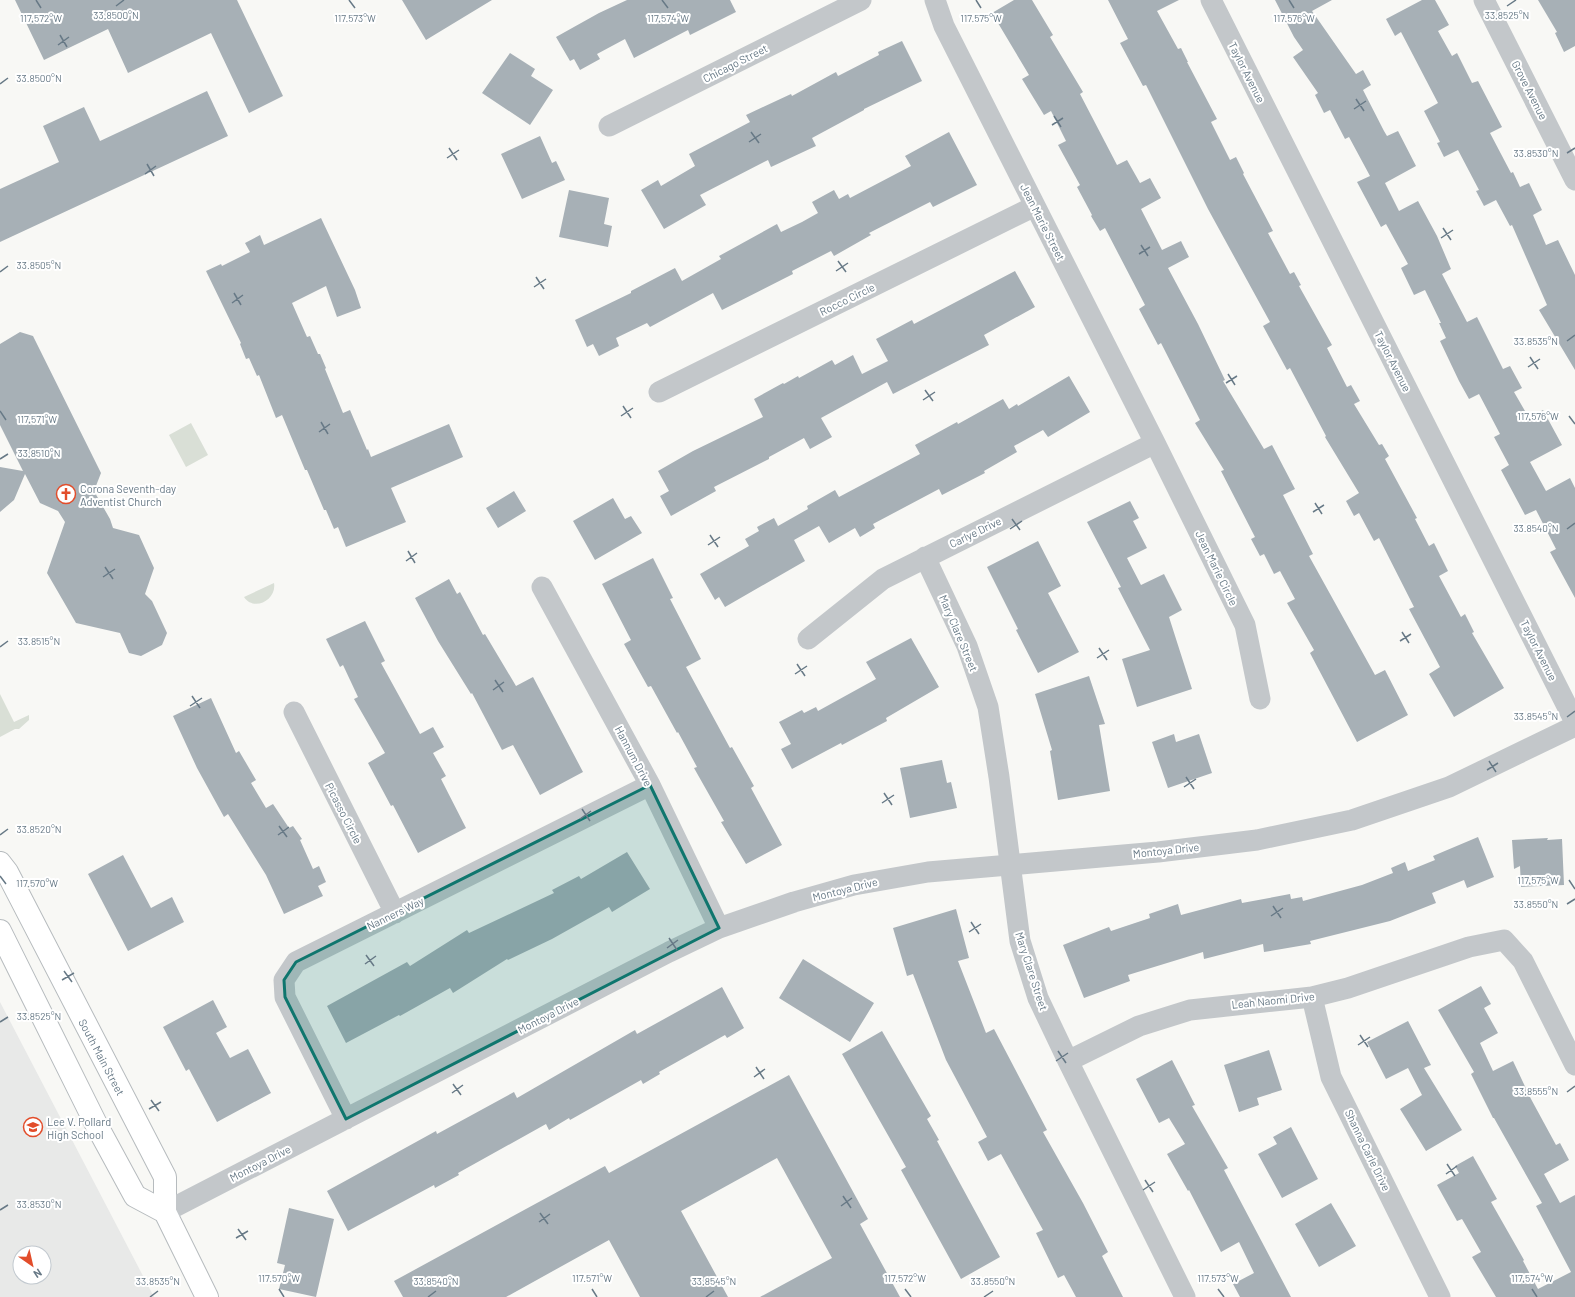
<svg xmlns="http://www.w3.org/2000/svg" width="1575" height="1297" font-family="Barlow,sans-serif">
<rect width="100%" height="100%" fill="#f8f8f5"/>
<!-- built -->
<path fill="#e8e9e8" fill-rule="evenodd" d="M0 1002 154 1297H0ZM20 1253H44V1277H20Z"/>
<!-- green -->
<path fill="#d9dfd6" d="M191 423 208 455 186 467 169 435Z
M274 583C277 600 254 612 244 597Z
M0 694 14 722 29 715V720L19 729H15L0 737Z"/>
<!-- building -->
<path fill="#a7b0b6" d="M15 0H237L283 96 249 113 211 33 128 73 108 29 44 60Z
M402 0H492L426 40Z
M627 0H730L736 12 690 35 688 30 634 58 625 39 597 54 600 59 580 70 574 59 570 61 556 37 599 13Z
M1014 0H1032L1053 35 1050 37 1083 92 1080 94 1117 165 1127 160 1140 183 1150 178 1161 198 1141 209 1162 250 1181 241 1189 257 1168 268 1198 324 1225 380 1223 381 1264 449 1272 445 1295 489 1283 495 1313 554 1309 556 1375 675 1385 670 1408 715 1357 742 1310 653 1314 650 1287 603 1295 599 1280 571 1274 574 1264 554 1260 556 1251 539 1255 537 1221 471 1224 470 1195 423 1200 420 1161 343 1158 345 1139 309 1145 305 1105 228 1100 231 1091 216 1092 215 1077 187 1080 185 1058 145 1066 141 1051 111 1044 115 1022 79 1029 75 992 13Z
M1108 0H1179L1157 11 1178 49 1181 48 1188 62H1187L1217 119 1211 122 1230 160 1236 157 1244 173 1243 174 1273 231 1268 233 1290 274 1294 272 1301 285 1299 286 1332 345 1327 348 1347 387 1351 385 1360 401 1354 404 1379 445 1382 444 1389 456 1385 459 1417 518 1415 519 1429 546 1434 543 1448 571 1439 576 1461 617 1465 614 1474 632 1472 633 1504 688 1454 717 1429 674 1440 667 1409 609 1414 607 1379 538 1374 541 1359 513 1354 516 1346 501 1359 493 1325 437 1326 436 1290 368 1287 370 1263 326 1270 322 1208 209 1146 85 1143 86 1120 43 1128 39Z
M1275 0H1332L1312 11 1356 74 1363 70 1371 85 1363 90 1384 131 1387 136 1398 131 1416 166 1385 183 1399 211 1418 201 1437 236 1451 269 1442 274 1467 322 1477 317 1503 369 1510 366 1522 388 1514 392 1529 418 1543 410 1562 445 1530 462 1546 491 1570 478 1575 488V598L1550 552 1556 549 1536 510 1525 515 1501 470 1509 465 1494 437 1500 434 1479 394 1469 399 1459 381 1440 341 1446 338 1439 323H1441L1425 290 1414 295 1401 268 1408 264 1386 224 1381 227 1357 182 1370 176 1349 137 1345 139 1330 110 1324 113 1315 95 1318 93 1293 57 1303 50 1294 37Z
M1422 0H1435L1449 25 1438 31 1452 56 1457 53 1472 83 1478 81 1502 127 1490 133 1511 173 1513 172 1520 187 1529 183 1542 210 1533 215 1546 245 1558 240 1575 275V370L1539 310 1547 305 1512 225 1510 226 1496 200 1484 206 1476 191 1479 190 1458 150 1444 157 1437 143 1440 142 1424 111 1438 103 1401 32 1395 36 1386 19Z
M1538 0H1575V46L1564 52 1555 33 1557 32Z
M902 41 922 81 864 109V110L812 138 816 146 771 167 768 160 700 195 706 205 664 229 641 190 658 180 661 186 695 166 689 154 750 122 746 115 791 94 792 96 836 72 838 76 879 55 878 52Z
M510 53 535 69 531 76 553 90 530 125 482 93Z
M207 91 228 136 0 242V189L59 162 43 126 84 107 100 141Z
M949 132 977 185 933 207 930 202 869 233 871 235 834 256 831 251 792 271 793 274 722 310 713 293 650 327 647 323 616 338 619 346 599 356 593 344 587 347 575 320 631 293V291L675 268 682 281 721 259 719 256 777 224 781 232 802 222 818 213 812 202 834 190 839 199 848 194 850 198 911 166 905 156Z
M540 136 552 163 556 161 565 180 522 199 501 154Z
M569 190 609 198 604 224 612 226 608 247 559 237Z
M321 218 355 290 361 308 337 317 326 286 292 303 307 337 310 336 318 354H320L326 368 325 369 343 413 350 410 367 450 368 449 371 457 449 424 463 457 391 488 406 522 346 547 338 527 334 529 326 510H324L307 470H305L282 415 276 418 259 375 257 376 249 358 246 359 240 344 241 343 206 271 221 264 222 266 250 252 245 243 260 235 264 245Z
M1015 271 1035 307 984 335 989 345 893 394 887 382 821 418 832 437 810 449 804 438 769 457V459L714 487 716 491 671 516 660 496 669 491 658 471 693 451 763 417 754 399 783 383 784 384 798 376 799 378 832 360 835 365 853 355 862 374 888 361 876 339 912 320 914 324Z
M20 332 33 336 101 473 94 491 110 519 113 528 139 535 154 568 145 594 152 601 167 633 162 645 141 656 129 653 120 633 76 623 47 573 65 522 58 511 40 503 25 474 14 500 0 512V467L23 471 0 425V344Z
M1069 376 1090 412 1048 437 1043 430 1014 446 1017 452 984 471 985 473 942 495 939 489 873 524 875 528 860 537 855 528 829 543 819 526 794 540 805 561 725 607 719 597 715 600 700 574 749 546 745 539 759 531 757 527 774 518 778 526 808 509 807 506 835 490 839 497 920 454 915 445 957 422 958 424 1003 399 1009 409 1017 404 1018 406Z
M514 491 526 511 498 528 486 508Z
M613 498 625 519 631 516 642 533 595 560 573 521Z
M1130 501 1139 518 1133 521 1147 548 1127 558 1141 585 1164 574 1182 610 1169 617 1192 689 1137 707 1122 659 1150 650 1118 588 1121 587 1087 522Z
M1038 541 1061 586 1048 593 1079 652 1038 673 1016 630 1018 629 987 567Z
M653 558 673 598 670 599 701 659 686 667 730 748 732 747 754 786 751 788 782 845 746 864 721 822 724 821 694 768 697 767 678 732 677 733 651 686 648 687 624 644 631 640 602 584Z
M449 579 457 594 460 592 483 635 485 634 516 686 533 677 583 772 540 795 513 745 502 750 472 693 471 694 438 641 415 598Z
M365 621 385 661 381 663 420 734 433 727 444 747 433 753 446 776 441 779 466 828 418 853 393 805 391 806 368 763 385 753 354 699 358 697 343 665 340 667 326 639Z
M911 638 939 687 886 718 887 721 842 745 841 743 792 769 781 749 791 744 779 722 802 710 804 713 816 707 818 711 876 679 866 662Z
M1089 676 1105 724 1099 725 1110 791 1058 800 1050 751 1052 750 1035 694Z
M211 698 236 753 239 751 256 780 251 783 266 808 273 804 289 828 293 826 302 839 300 840 313 869 319 866 326 882 318 886 323 896 284 914 266 875 228 814 224 817 197 768 173 716Z
M1174 734 1176 742 1199 734 1212 773 1168 788 1152 742Z
M942 760 947 783 951 782 957 808 910 818 900 768Z
M1478 837 1494 877 1467 888 1464 880 1432 893 1436 903 1390 921 1310 941 1311 944 1264 952 1263 944 1204 959 1203 952 1128 975 1130 981 1084 998 1063 945 1109 927 1111 931 1150 918 1149 914 1178 904 1181 915 1241 899 1242 903 1290 894 1291 899 1302 897 1303 901 1362 885 1393 873 1391 868 1405 862 1408 871 1435 860 1433 856Z
M1548 838 1547 840 1562 839 1564 885 1521 887 1520 866 1514 869 1512 840Z
M627 852 650 889 612 912 609 907 552 939 508 960 507 959 453 993 450 988 400 1016 399 1015 346 1043 327 1006 407 962 410 966 467 930 469 933 554 893 552 890 579 876 581 879Z
M123 855 151 908 172 897 184 922 128 951 88 874Z
M956 909 969 958 958 961 986 1033 994 1029 1047 1130 1043 1132 1083 1203 1108 1252 1102 1256 1123 1297H1076L1064 1275 1058 1278 1036 1233 1043 1230 1001 1154 988 1161 978 1142 987 1137 946 1060 913 974 907 976 893 928Z
M803 959 874 1003 850 1042 779 998Z
M1481 986 1491 1004 1484 1008 1498 1033 1480 1043 1493 1071 1513 1061 1531 1099 1556 1145 1560 1143 1569 1160 1544 1174 1560 1203 1575 1195V1297H1496L1472 1257 1481 1252 1462 1219 1457 1221 1437 1185 1459 1173 1455 1166 1473 1156 1497 1199 1491 1202 1524 1260 1523 1261 1538 1289 1571 1272 1536 1206 1542 1203 1494 1118H1493L1471 1074 1474 1072 1438 1010Z
M722 987 744 1028 727 1038 725 1035 659 1072 660 1074 643 1084 641 1080 570 1120 569 1118 549 1130 546 1124 458 1173 459 1175 435 1188 434 1185 348 1231 327 1191 436 1131 437 1134 514 1092 517 1098 635 1030 637 1034Z
M213 1000 227 1027 216 1033 230 1058 248 1049 271 1093 217 1122 189 1069 186 1071 163 1027Z
M1408 1021 1431 1065 1424 1068 1462 1130 1426 1151 1400 1109 1422 1095 1408 1068 1386 1079 1367 1042Z
M882 1031 931 1116 927 1119 939 1140 937 1141 1000 1257 961 1279 901 1170 906 1167 842 1054Z
M1269 1050 1282 1090 1257 1098 1259 1105 1239 1112 1224 1065Z
M1172 1060 1195 1105 1192 1106 1228 1168 1224 1170 1291 1297H1240L1233 1284 1254 1273 1239 1242 1221 1252 1189 1190 1188 1191 1167 1154 1185 1144 1169 1118 1159 1123 1136 1079Z
M789 1075 868 1219 860 1224 900 1297H760L832 1258 777 1158 681 1211 728 1297H640L609 1240 506 1297H403L394 1281 605 1166 609 1173Z
M1291 1127 1318 1179 1282 1198 1258 1154 1277 1144 1273 1137Z
M1331 1203 1356 1246 1319 1267 1295 1224Z
M289 1208 334 1219 316 1297 279 1289 285 1265 277 1263Z"/>
<g fill="none" stroke-linecap="round" stroke-linejoin="round">
<!-- major casing -->
<g stroke="#b6bbbe" stroke-width="24">
<path id="major" d="M0 863 7 872 165 1177V1212L207 1297
M0 931 97 1126 135 1196 165 1212"/>
</g>
<!-- minor -->
<path stroke="#c3c7ca" stroke-width="21" d="M935 0 944 26 1155 443 1245 625 1260 699
M1211 0 1575 722
M1484 0 1575 180
M609 126 861 0
M659 392 1035 206
M925 557 967 646 988 707 999 777 1020 941 1038 998 1068 1061 1185 1297
M542 587 650 785 719 928
M808 639 883 579 1155 443
M294 712 395 913
M1312 997 1331 1077 1440 1297
M1068 1061 1139 1026 1190 1010 1312 997 1348 988 1469 947 1504 940 1523 961 1575 1065
M346 1119 285 997 284 980 296 962 650 785
M165 1212 669 952 719 928 794 902 854 885 928 872 1158 852 1257 840 1352 820 1449 787 1575 726"/>
<!-- major -->
<use href="#major" stroke="#fff" stroke-width="22"/>
</g>
<!-- marked area -->
<path fill="#0f766e" fill-opacity="0.2" stroke="#0f766e" stroke-width="3" stroke-linejoin="round" d="M650 785 719 928 346 1119 285 997 284 980 296 962Z"/>
<!-- ticks -->
<path fill="none" stroke="#677986" stroke-width="1.5" d="M36 0 41 8M349 0 355 8M662 0 668 8M976 0 981 8M1289 0 1294 8M116 6 124 0M1507 6 1516 0M60 35 67 47M58 45 69 37M0 84 8 78M1356 99 1364 111M1354 109 1366 101M1054 116 1061 127M1052 125 1063 118M751 132 759 143M749 142 761 134M449 148 457 160M1567 153 1575 148M447 158 459 150M147 164 154 176M145 174 156 166M1443 228 1451 240M1441 238 1453 230M1141 245 1148 256M1139 254 1150 247M838 261 846 272M836 271 848 263M0 272 8 266M536 277 544 289M534 287 546 279M234 293 241 305M232 303 243 295M1567 341 1575 335M1530 357 1538 369M1528 367 1540 359M1228 374 1235 385M1226 383 1237 376M925 390 933 401M923 400 935 392M623 406 631 418M0 411 6 420M621 416 633 408M1569 416 1575 424M321 422 328 434M319 432 330 424M0 459 8 454M1315 503 1322 514M1313 512 1324 505M1012 519 1020 530M1010 529 1022 521M1567 529 1575 523M710 535 718 547M708 545 720 537M408 551 415 563M406 561 417 553M105 567 113 579M103 577 115 569M1402 632 1409 643M1400 641 1411 634M0 647 8 641M1099 648 1107 660M1097 658 1109 650M797 664 805 676M795 674 807 666M495 680 503 692M493 690 504 682M192 696 200 708M190 706 202 698M1567 717 1575 711M1489 761 1496 772M1487 770 1498 763M1186 777 1194 789M1184 787 1196 779M884 793 892 805M882 803 894 795M582 809 590 821M580 819 591 811M279 826 287 837M0 835 8 829M278 835 289 827M0 876 6 884M1569 880 1575 889M1567 904 1575 899M1273 906 1281 918M1271 916 1283 908M971 922 979 934M969 932 981 924M669 938 677 950M667 948 678 940M366 955 374 966M365 964 376 956M64 971 72 982M62 980 74 973M0 1022 8 1017M1360 1035 1368 1047M1358 1045 1370 1037M1058 1051 1066 1063M1056 1061 1068 1053M756 1067 764 1079M754 1077 765 1069M453 1084 461 1095M1567 1092 1575 1086M452 1093 463 1085M151 1100 159 1111M149 1109 161 1102M1447 1164 1455 1176M1446 1174 1457 1166M1145 1180 1153 1192M1143 1190 1155 1182M843 1196 851 1208M841 1206 852 1198M0 1210 8 1205M540 1213 548 1224M539 1222 550 1214M238 1229 246 1240M236 1238 248 1231M279 1289 284 1297M592 1289 597 1297M905 1289 911 1297M1218 1289 1224 1297M1532 1289 1537 1297M150 1297 158 1291M428 1297 436 1291M706 1297 714 1291M984 1297 993 1291"/>
<!-- icons -->
<defs>
<g id="church-ring" transform="scale(1)"><circle r="9.5" fill="#fff" stroke="#e24d2b" stroke-width="1.5"/><path d="M-1.2-6h2.4v3.5h3.3v2.4h-3.3V6h-2.4V-.1h-3.3v-2.4h3.3Z" fill="#e24d2b"/></g>
<g id="school-ring" transform="scale(1)"><circle r="9.5" fill="#fff" stroke="#e24d2b" stroke-width="1.5"/><path d="M0-5L7-2L0 1L-7-2ZM-4 1L0 2.5L4 1V4Q0 6-4 4Z" fill="#e24d2b"/></g>
</defs>
<g fill-rule="evenodd">
<use href="#church-ring" x="66" y="494"/>
<use href="#school-ring" x="33" y="1127"/>
</g>
<g text-anchor="middle" dominant-baseline="central" stroke-width="4" stroke-linejoin="round" paint-order="stroke">
<!-- street labels -->
<g font-size="11" fill="#677986" stroke="#fff">
<text transform="translate(735 63) rotate(-27)">Chicago Street</text>
<text transform="translate(1247 72) rotate(63)">Taylor Avenue</text>
<text transform="translate(1530 90) rotate(63)">Grove Avenue</text>
<text transform="translate(1043 222) rotate(63)">Jean Marie Street</text>
<text transform="translate(847 299) rotate(-26)">Rocco Circle</text>
<text transform="translate(1393 361) rotate(63)">Taylor Avenue</text>
<text transform="translate(975 532) rotate(-26)">Carlye Drive</text>
<text transform="translate(1217 568) rotate(64)">Jean Marie Circle</text>
<text transform="translate(959 633) rotate(67)">Mary Clare Street</text>
<text transform="translate(1539 650) rotate(63)">Taylor Avenue</text>
<text transform="translate(634 756) rotate(62)">Hannum Drive</text>
<text transform="translate(344 813) rotate(63)">Picasso Circle</text>
<text transform="translate(1166 850) rotate(-6)">Montoya Drive</text>
<text transform="translate(845 889) rotate(-14)">Montoya Drive</text>
<text transform="translate(395 913) rotate(-26)">Nanners Way</text>
<text transform="translate(1032 971) rotate(72)">Mary Clare Street</text>
<text transform="translate(1273 1000) rotate(-6)">Leah Naomi Drive</text>
<text transform="translate(548 1015) rotate(-27)">Montoya Drive</text>
<text transform="translate(102 1057) rotate(62)">South Main Street</text>
<text transform="translate(1368 1150) rotate(64)">Shanna Carle Drive</text>
<text transform="translate(260 1163) rotate(-27)">Montoya Drive</text>
</g>
<!-- poi labels -->
<g font-size="11" fill="#677986" stroke="#fff" text-anchor="start">
<text x="80" y="488">Corona Seventh-day<tspan x="80" dy="13">Adventist Church</tspan></text>
<text x="47" y="1121">Lee V. Pollard<tspan x="47" dy="13">High School</tspan></text>
</g>
</g>
<g font-size="10" text-anchor="middle" fill="#677986" stroke="#fff" stroke-width="4" stroke-linejoin="round" paint-order="stroke">
<text x="116" y="19">33.8500°N</text>
<text x="1507" y="19">33.8525°N</text>
<text x="981" y="22">117.575°W</text>
<text x="1294" y="22">117.576°W</text>
<text x="41" y="22">117.572°W</text>
<text x="355" y="22">117.573°W</text>
<text x="668" y="22">117.574°W</text>
<text x="39" y="82">33.8500°N</text>
<text x="1536" y="157">33.8530°N</text>
<text x="39" y="269">33.8505°N</text>
<text x="1536" y="345">33.8535°N</text>
<text x="1538" y="420">117.576°W</text>
<text x="37" y="423">117.571°W</text>
<text x="39" y="457">33.8510°N</text>
<text x="1536" y="532">33.8540°N</text>
<text x="39" y="645">33.8515°N</text>
<text x="1536" y="720">33.8545°N</text>
<text x="39" y="833">33.8520°N</text>
<text x="1538" y="884">117.575°W</text>
<text x="37" y="887">117.570°W</text>
<text x="1536" y="908">33.8550°N</text>
<text x="39" y="1020">33.8525°N</text>
<text x="1536" y="1095">33.8555°N</text>
<text x="39" y="1208">33.8530°N</text>
<text x="279" y="1282">117.570°W</text>
<text x="592" y="1282">117.571°W</text>
<text x="905" y="1282">117.572°W</text>
<text x="1218" y="1282">117.573°W</text>
<text x="1532" y="1282">117.574°W</text>
<text x="158" y="1285">33.8535°N</text>
<text x="436" y="1285">33.8540°N</text>
<text x="714" y="1285">33.8545°N</text>
<text x="993" y="1285">33.8550°N</text>
</g>
<!-- north arrow -->
<g transform="translate(32 1265) rotate(146)"><circle r="19" fill="#ffffff" stroke="#c2c9cf"/>
<path d="M0-3L7 15L0 10L-7 15Z" fill="#e24d2b"/>
<text y="-6" font-size="11" font-weight="bold" text-anchor="middle" fill="#677986">N</text>
</g>
</svg>
